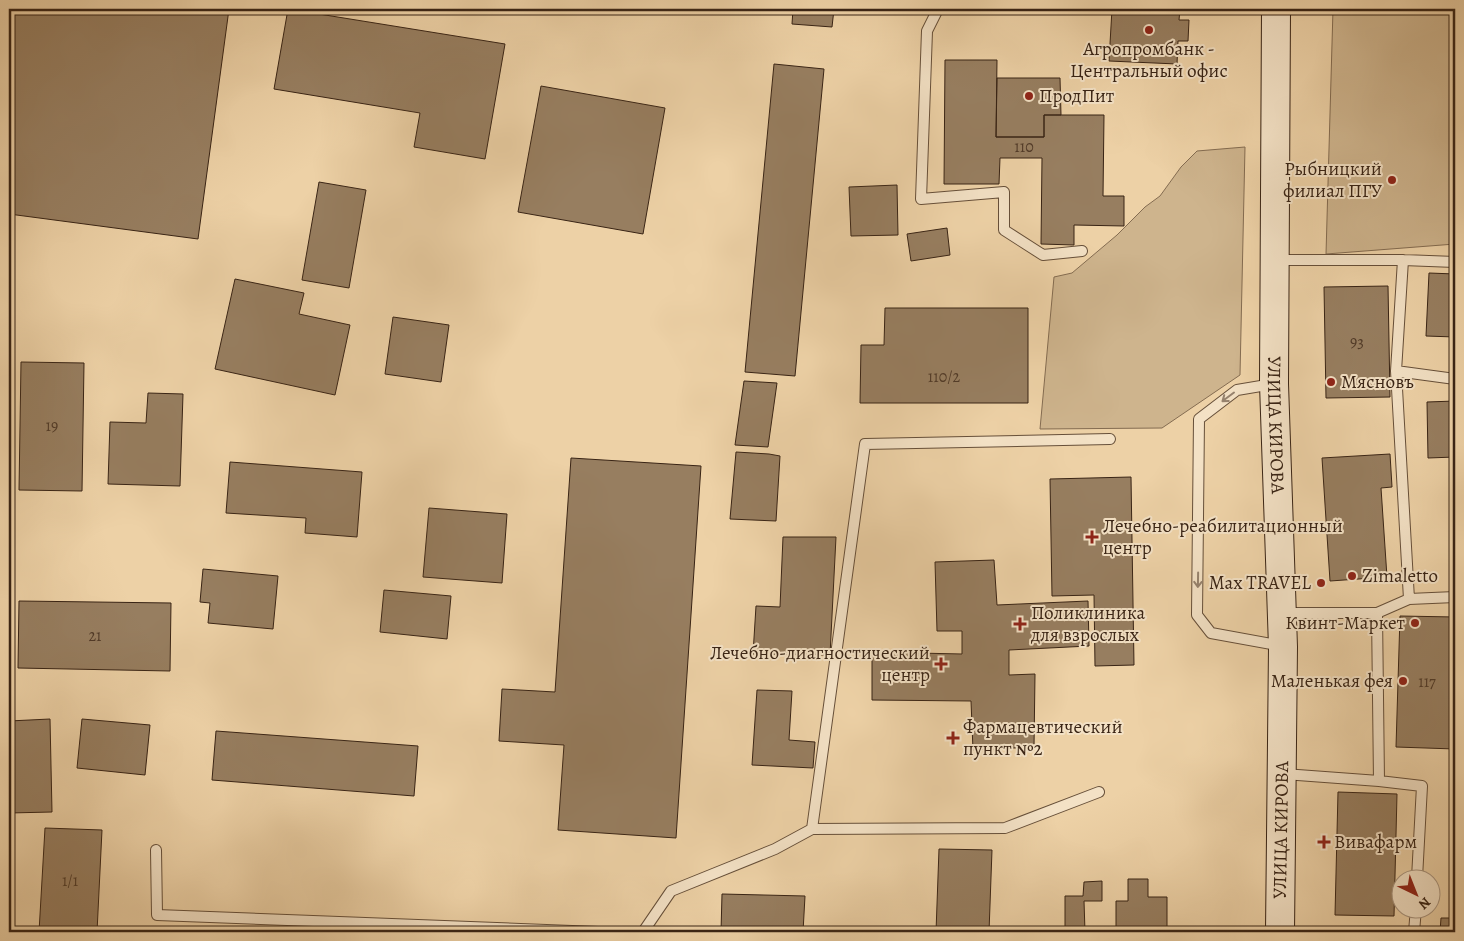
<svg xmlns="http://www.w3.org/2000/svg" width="1464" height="941" font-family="Alegreya,serif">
<rect width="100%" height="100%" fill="#edd1a6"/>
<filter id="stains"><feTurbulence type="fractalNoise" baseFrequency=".004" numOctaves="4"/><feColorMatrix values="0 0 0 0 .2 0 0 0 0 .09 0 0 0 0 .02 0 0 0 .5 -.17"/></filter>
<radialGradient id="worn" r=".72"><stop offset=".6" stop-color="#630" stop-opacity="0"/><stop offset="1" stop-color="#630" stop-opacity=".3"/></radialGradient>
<!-- green -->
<path fill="#ceb48d" stroke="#846c51" d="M1333 9H1455V244L1326 254Z
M1245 147 1240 375 1162 428 1040 429 1054 277 1072 273 1117 235 1145 207 1160 196 1181 167 1197 151Z"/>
<!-- building -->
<path fill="#977e60" stroke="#392415" d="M13 9H229L198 239 9 214V40Z
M288 9 505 44 485 159 414 147 420 113 274 89Z
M793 9H834L832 27 792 24Z
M1112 9H1180L1179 20H1189L1188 41H1178L1177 64 1109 61Z
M945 60H997L996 137H1044V115H1104L1103 196H1124V226L1074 225V245L1041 244 1042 158H1000L999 184H944Z
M774 64 824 69 795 376 745 372Z
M997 78H1060L1061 115H1044V137H996Z
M541 86 665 108 643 234 518 212Z
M319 182 366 190 349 288 302 280Z
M897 185 898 235 851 236 849 187Z
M947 228 950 255 911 261 907 234Z
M1429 273 1455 274V337L1426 336Z
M235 279 304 293 299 314 350 325 335 395 215 369Z
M1388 286 1390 397 1326 398 1324 287Z
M885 308H1028V403H860L861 345H884Z
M393 317 449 325 441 382 385 374Z
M21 362 84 363 82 491 19 490Z
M744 381 777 383 768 447 735 445Z
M148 393 183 394 180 486 108 484 110 422 146 423Z
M1455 401V457L1428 458 1427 402Z
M736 452 769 454 780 456 776 521 730 519Z
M1390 454 1392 487 1381 488 1387 577 1330 581 1322 458Z
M571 458 701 466 676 838 558 830 564 745 499 741 502 689 555 692Z
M230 462 362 472 357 537 305 533 306 518 226 513Z
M1131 477 1134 665 1095 666 1094 595 1052 596 1050 479Z
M429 508 507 514 502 583 423 577Z
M783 537H836L830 655 753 654 756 606 780 607Z
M994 560 997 605 1088 601 1089 646 1009 650V675L1035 674 1034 747 973 750 971 701 872 700V652L962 654V631H937L935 562Z
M203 569 278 576 273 629 208 623 210 603 200 602Z
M384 590 451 596 447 639 380 632Z
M19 601 171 603 170 671 18 668Z
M1400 616 1455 617V749L1396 747Z
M757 690 792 691 789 740 815 742 813 768 752 765Z
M50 719 52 812 9 813V721Z
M82 719 150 725 145 775 77 768Z
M216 731 418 746 414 796 212 780Z
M1338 792 1397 794 1394 916 1335 915Z
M45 828 102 830 97 932H39Z
M939 849 992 850 989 932H936Z
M1128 879H1148V897H1167V932H1116V901H1128Z
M1102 881V901H1084L1085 932H1065V896H1083L1084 882Z
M722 894 805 896 803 932H721Z
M1441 918H1455V932H1440Z"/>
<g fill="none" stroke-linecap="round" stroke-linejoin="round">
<!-- service casing -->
<g stroke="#664f39" stroke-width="12">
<path id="service" d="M938 9 927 31 921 199 1004 192V230L1043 255 1082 251
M1276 260H1403L1455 262
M1403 260 1396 371 1409 599 1455 597
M1396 371 1455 379
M1273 384 1237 390 1199 419 1197 615 1211 633 1282 646
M1283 613H1377L1409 599
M1377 613 1379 781
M1284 774 1379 781 1422 786 1417 878
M812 829 865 444 1110 439
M156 850 157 915 598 932
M643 932 671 891 775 849 812 829 1005 828 1099 792
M1414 932 1416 908"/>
</g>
<!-- secondary casing -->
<g stroke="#392415" stroke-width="30">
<g id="secondary">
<path id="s1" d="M1276 9 1274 384 1283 647 1280 932"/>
</g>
</g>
<!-- service -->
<use href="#service" stroke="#f3e1c5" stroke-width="10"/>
<!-- secondary -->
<use href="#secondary" stroke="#f3e1c5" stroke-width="28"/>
</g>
<!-- one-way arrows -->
<defs><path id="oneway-shaft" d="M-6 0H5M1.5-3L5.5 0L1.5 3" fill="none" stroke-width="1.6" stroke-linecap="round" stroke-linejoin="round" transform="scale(1.25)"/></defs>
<g stroke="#96826d">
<use href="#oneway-shaft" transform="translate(1228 397) rotate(143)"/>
<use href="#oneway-shaft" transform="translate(1198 580) rotate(91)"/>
</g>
<!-- markers -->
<g fill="#8f2418" stroke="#f3e1c5" stroke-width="2">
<circle cx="1149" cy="30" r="5"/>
<circle cx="1029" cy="96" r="5"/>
<circle cx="1392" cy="180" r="5"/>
<circle cx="1331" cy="382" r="5"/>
<path d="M1089.5 529.5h5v5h5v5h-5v5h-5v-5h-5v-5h5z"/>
<circle cx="1352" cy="576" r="5"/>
<circle cx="1321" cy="583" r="5"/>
<circle cx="1415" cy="623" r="5"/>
<path d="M1017.5 616.5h5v5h5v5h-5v5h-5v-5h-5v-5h5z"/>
<path d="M938.5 656.5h5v5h5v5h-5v5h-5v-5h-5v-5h5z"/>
<circle cx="1403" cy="681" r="5"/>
<path d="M950.5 730.5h5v5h5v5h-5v5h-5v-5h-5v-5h5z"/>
<path d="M1321.5 834.5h5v5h5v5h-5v5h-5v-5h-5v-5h5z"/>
</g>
<g text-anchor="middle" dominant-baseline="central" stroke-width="4" stroke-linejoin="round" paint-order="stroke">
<!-- number labels -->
<g font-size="16" fill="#503a28">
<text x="1024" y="147">110</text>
<text x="1357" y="342">93</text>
<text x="944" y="377">110/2</text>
<text x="52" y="426">19</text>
<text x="95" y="636">21</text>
<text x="1427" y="682">117</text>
<text x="70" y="881">1/1</text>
</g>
<!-- poi labels -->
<g font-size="19" fill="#392415" stroke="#f3e1c5" text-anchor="start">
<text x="1149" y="49" text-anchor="middle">Агропромбанк -<tspan x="1149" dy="22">Центральный офис</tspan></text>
<text x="1039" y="96">ПродПит</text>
<text x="1382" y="169" text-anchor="end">Рыбницкий<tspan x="1382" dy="22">филиал ПГУ</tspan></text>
<text x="1341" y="382">Мясновъ</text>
<text x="1103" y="526">Лечебно-реабилитационный<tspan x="1103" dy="22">центр</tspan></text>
<text x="1362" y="576">Zimaletto</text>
<text x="1311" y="583" text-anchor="end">Max TRAVEL</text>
<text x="1031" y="613">Поликлиника<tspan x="1031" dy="22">для взрослых</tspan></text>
<text x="1405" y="623" text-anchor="end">Квинт-Маркет</text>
<text x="930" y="653" text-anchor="end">Лечебно-диагностический<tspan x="930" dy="22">центр</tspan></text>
<text x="1393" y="681" text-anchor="end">Маленькая фея</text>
<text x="963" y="727">Фармацевтический<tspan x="963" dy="22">пункт №2</tspan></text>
<text x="1334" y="842">Вивафарм</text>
</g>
<!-- street labels -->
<g font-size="19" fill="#392415" stroke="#f3e1c5">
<text stroke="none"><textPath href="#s1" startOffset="416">УЛИЦА КИРОВА</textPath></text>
<text transform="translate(1281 830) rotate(-89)">УЛИЦА КИРОВА</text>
</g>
</g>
<!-- margin -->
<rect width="1464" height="941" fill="none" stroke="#edd1a6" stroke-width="30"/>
<rect x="10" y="10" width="1444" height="921" fill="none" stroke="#392415" stroke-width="2.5"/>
<rect x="15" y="15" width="1434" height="911" fill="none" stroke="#392415"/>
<!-- north arrow -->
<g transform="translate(1416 894) rotate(137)"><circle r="24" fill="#f3e1c5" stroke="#a9957f"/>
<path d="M0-4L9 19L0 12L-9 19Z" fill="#8f2418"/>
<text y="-8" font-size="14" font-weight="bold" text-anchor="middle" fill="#392415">N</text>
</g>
<rect width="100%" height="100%" filter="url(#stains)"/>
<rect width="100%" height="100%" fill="url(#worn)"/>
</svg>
